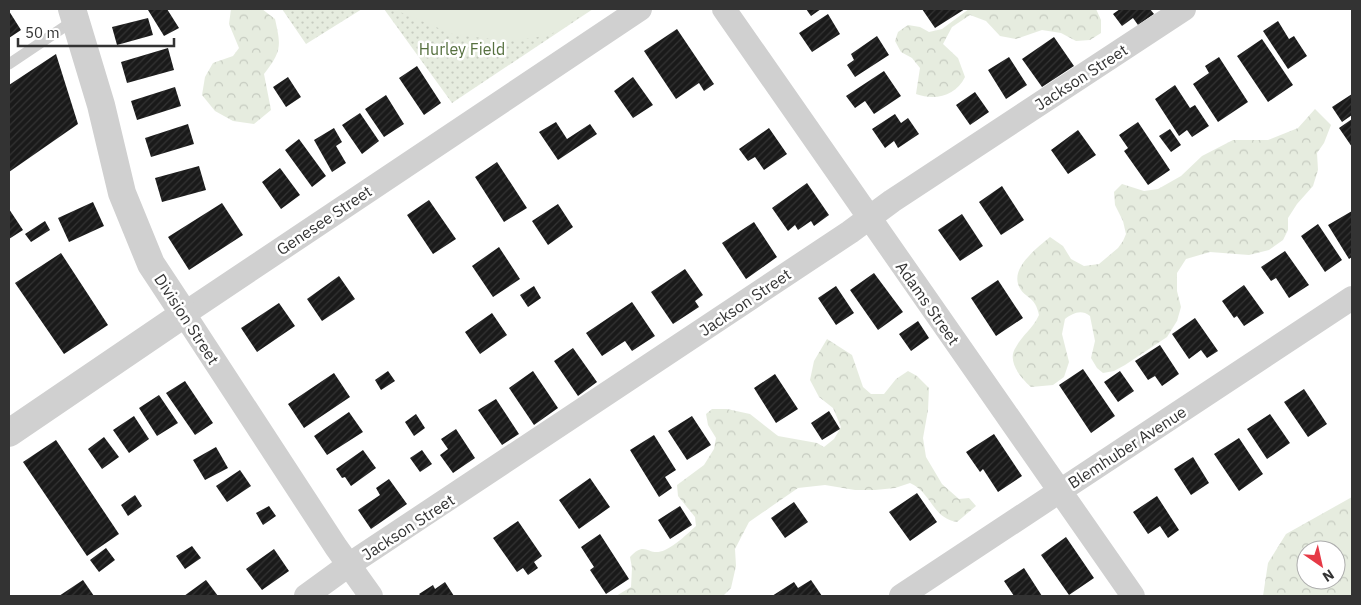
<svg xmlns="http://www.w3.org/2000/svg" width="1361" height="605" font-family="'IBM Plex Sans',sans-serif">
<defs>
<pattern id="grass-dots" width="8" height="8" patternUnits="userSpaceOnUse" patternTransform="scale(1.25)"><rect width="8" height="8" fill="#e6ecdf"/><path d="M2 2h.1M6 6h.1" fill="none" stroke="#c6cbc0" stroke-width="1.8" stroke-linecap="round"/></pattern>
<pattern id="forest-crowns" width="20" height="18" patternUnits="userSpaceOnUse" patternTransform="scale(1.25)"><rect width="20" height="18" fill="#e6ecdf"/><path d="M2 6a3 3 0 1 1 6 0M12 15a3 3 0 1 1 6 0" fill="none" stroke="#c6cbc0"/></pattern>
<pattern id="building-hatch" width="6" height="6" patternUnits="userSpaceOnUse" patternTransform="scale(1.25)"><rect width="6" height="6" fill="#1a1a1a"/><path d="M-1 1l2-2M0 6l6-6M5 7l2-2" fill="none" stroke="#333"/></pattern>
</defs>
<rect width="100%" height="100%" fill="#fff"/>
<!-- grass -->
<path fill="url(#grass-dots)" d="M282 9H362L306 44Z
M384 9H593L452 103Z"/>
<!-- forest -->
<path fill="url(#forest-crowns)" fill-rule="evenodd" d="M231 9H262L275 19C281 46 282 51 264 74L271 110 254 124 233 121 215 111 202 95 205 77 213 63 233 56 239 48 229 24Z
M969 9H1096L1101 20V33L1090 40 1076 41 1061 33 1042 30 1016 39 1000 36 986 21 970 15 952 27 943 44 958 58 965 77C956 96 935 101 916 94L920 68 912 58 901 52 895 41 898 32 908 25 920 27 929 32 942 29Z
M1315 109 1331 125 1324 143 1317 153 1318 170 1313 186 1297 204 1288 218V230L1283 240 1269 250 1249 255 1210 252 1186 259 1177 273V291L1181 307 1177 321 1167 337 1125 365 1114 371 1103 373 1097 368 1091 358 1095 341 1090 316C1081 309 1073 313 1065 319L1062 334 1069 362 1064 377 1053 385 1031 387C1021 378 1006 361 1016 347 1023 334 1032 330 1039 315 1038 311 1037 307 1035 304 1032 298 1024 295 1021 290 1007 270 1036 249 1050 237L1063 246 1071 259 1084 266 1099 264 1118 248 1123 241 1126 234 1123 221 1115 205 1114 192 1122 184 1144 191 1158 189 1181 176 1202 156 1233 140H1268L1298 128Z
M827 339 852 355 863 387 871 394H884L896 379 908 371 917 376 929 388 928 410 923 438 926 457 942 484 959 499 969 498 976 506 957 522C932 518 932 493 910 483L895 488 875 490H855L825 485 798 488 749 522 735 549 736 566 731 588 723 596H616L631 587 632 568 630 557C646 539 648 558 665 550 676 545 687 534 696 526L695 517 678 496 677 485 704 465 714 449 716 438 708 425 706 414 712 409H727L750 414 778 436 817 443 824 447 834 439 841 427 833 408 819 397 810 380 814 361Z
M1352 497V596H1263L1268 563 1286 534ZM1306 550H1336V580H1306Z"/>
<!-- pitch -->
<path fill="#e6ecdf" d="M397 9H591L550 35 513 41 455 35 400 12Z"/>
<!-- building -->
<path fill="url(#building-hatch)" d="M150 9H167L179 28 164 36 148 10Z
M806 9H821L811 16Z
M922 9H965L935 28Z
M1120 9H1150L1154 14 1138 25 1133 18 1122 26 1113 14Z
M9 11 21 30 9 38Z
M828 14 840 34 812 52 799 33Z
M148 18 153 35 117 45 112 27Z
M1278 21 1289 39 1294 36 1307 56 1288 69 1263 31Z
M677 29 714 84 704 91 699 83 676 99 644 51Z
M877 36 889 55 855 77 847 65 854 60 851 54Z
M1054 37 1074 66 1042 87 1022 59Z
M1262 39 1293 85 1268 102 1237 56Z
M168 48 174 70 127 83 121 62Z
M56 54 78 124 9 172V85Z
M1009 57 1027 85 1006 99 988 70Z
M1219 57 1248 102 1218 122 1193 84 1209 73 1205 66Z
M417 66 441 103 424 115 399 78Z
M884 71 901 96 874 114 865 101 855 108 846 96Z
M288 77 301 97 286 107 273 87Z
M633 77 653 105 633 118 614 91Z
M1175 85 1190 108 1195 105 1209 126 1192 137 1187 130 1179 136 1155 99Z
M175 87 181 106 137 120 131 101Z
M975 92 989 112 970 125 956 105Z
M1352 94V115L1342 122 1332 107Z
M386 95 404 124 384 137 365 109Z
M360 113 379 141 362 154 342 125Z
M895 114 901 123 908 118 919 134 898 148 894 141 885 148 872 129Z
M1352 119V147L1339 128Z
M556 122 567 139 590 124 597 134 558 160 539 132Z
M1138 122 1170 170 1148 185 1124 151 1128 148 1119 135Z
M188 124 194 144 151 157 145 138Z
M334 128 342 142 336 146 346 163 332 172 314 140Z
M769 128 787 154 764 170 755 157 748 161 739 149Z
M1170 129 1181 145 1171 152 1159 136Z
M1078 130 1096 155 1068 174 1051 150Z
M299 139 326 176 312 187 285 150Z
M497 162 527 208 504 222 475 177Z
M199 166 206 190 162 202 155 178Z
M280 168 300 195 281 209 262 182Z
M807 183 829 215 814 226 811 221 798 230 795 225 788 231 772 208Z
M1002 186 1024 220 1001 235 979 202Z
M429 200 456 239 433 254 407 215Z
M93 202 104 226 69 242 58 218Z
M222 203 243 235 189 270 168 237Z
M558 204 573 227 548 245 532 221Z
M9 209 23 230 9 239Z
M1352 211V257L1349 259 1328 225Z
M962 214 983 246 960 261 938 230Z
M45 221 50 230 31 242 25 234Z
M754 222 777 257 746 279 722 243Z
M1318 224 1342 260 1325 272 1301 236Z
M499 247 520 279 493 297 472 266Z
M1285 251 1309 285 1289 298 1276 278 1271 281 1261 267Z
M61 253 108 325 64 354 15 283Z
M685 269 703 295 695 301 699 307 673 324 651 292Z
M874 273 903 312 878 330 850 290Z
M339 276 355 299 322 321 307 299Z
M998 280 1023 318 996 336 971 298Z
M1244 285 1264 313 1244 326 1237 316 1234 318 1222 301Z
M534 286 541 298 528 307 520 295Z
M836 286 854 313 836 325 818 298Z
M632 302 655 336 632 351 625 341 602 356 586 333Z
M279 303 295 326 257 352 241 328Z
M492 313 507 335 480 354 465 332Z
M1195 318 1218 351 1207 358 1201 350 1189 359 1172 334Z
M918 321 929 338 911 351 899 334Z
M1160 345 1179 374 1162 386 1155 376 1148 380 1135 361Z
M573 348 597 382 578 396 554 361Z
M1083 369 1115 416 1091 433 1059 385Z
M388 371 395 381 381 390 375 380Z
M533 371 558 408 534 425 509 388Z
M1120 371 1134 391 1118 402 1104 382Z
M334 373 350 397 304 428 288 404Z
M775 374 798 409 776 423 754 388Z
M185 381 213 423 195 435 166 393Z
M1304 389 1327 424 1308 437 1284 402Z
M159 395 178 423 157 436 139 408Z
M496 399 519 434 502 445 478 410Z
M829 411 840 429 822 440 811 423Z
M349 412 363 432 327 455 314 436Z
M416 414 425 428 414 436 405 422Z
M1270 414 1290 443 1267 459 1247 429Z
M134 416 149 439 129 453 113 430Z
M692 416 711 445 687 460 668 431Z
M456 429 475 458 453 473 440 455 448 449 441 439Z
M994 434 1022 476 998 492 983 469 980 472 966 452Z
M654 435 676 470 665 477 672 488 659 497 630 450Z
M104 437 119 457 102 469 88 449Z
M1239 438 1263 474 1239 491 1214 454Z
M56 440 119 534 87 556 23 462Z
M216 447 228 468 205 480 193 460Z
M363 450 376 468 351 486 345 477 342 478 336 469Z
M422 450 432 464 420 472 410 458Z
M1193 457 1209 483 1191 495 1174 469Z
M240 470 251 486 227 502 216 486Z
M590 478 610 507 579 529 559 500Z
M389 479 407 504 371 529 358 510 380 495 376 488Z
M917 493 937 522 910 541 889 512Z
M135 495 142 506 128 516 121 505Z
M1157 496 1179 530 1168 538 1160 526 1148 534 1133 512Z
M794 502 808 522 785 538 771 518Z
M269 506 276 516 263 525 256 513Z
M680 506 692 525 670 539 658 520Z
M518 521 542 556 534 562 538 568 528 575 523 568 517 572 493 538Z
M600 534 629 579 606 594 590 570 594 567 581 547Z
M1066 537 1094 578 1069 595 1041 555Z
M192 546 201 558 185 569 176 556Z
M106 548 115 560 99 572 90 560Z
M274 549 289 571 262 590 246 569Z
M1024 568 1042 596H1014L1004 581Z
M83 580 94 596H59Z
M206 580 218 596H184Z
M811 580 822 596H772L794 582 798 588Z
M445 582 454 596H421L419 594 433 585 435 589Z"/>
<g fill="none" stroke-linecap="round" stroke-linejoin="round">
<!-- service -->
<path stroke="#d0d0d0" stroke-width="11" d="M9 64 76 19"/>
<!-- minor -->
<path stroke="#d0d0d0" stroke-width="24" d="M724 9 1133 596
M306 596 350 564 850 232 892 201 1184 9
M371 596 336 547 184 314 640 9
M901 596 1352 298"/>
<!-- tertiary -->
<path stroke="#d0d0d0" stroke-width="28" d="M9 433 184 314 151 264 122 193 101 105 72 9"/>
</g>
<g text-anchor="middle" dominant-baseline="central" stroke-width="5" stroke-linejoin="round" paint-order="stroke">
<!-- park labels -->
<g font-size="16" fill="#56703f" stroke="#fff">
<text x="462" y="49">Hurley Field</text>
</g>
<!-- street labels -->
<g font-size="16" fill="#333" stroke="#fff">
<text transform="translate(1081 77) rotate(-33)">Jackson Street</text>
<text transform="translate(324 220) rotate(-34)">Genesee Street</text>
<text transform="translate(745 302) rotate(-34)">Jackson Street</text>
<text transform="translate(928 303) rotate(55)">Adams Street</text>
<text transform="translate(187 319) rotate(57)">Division Street</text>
<text transform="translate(1127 447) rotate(-33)">Blemhuber Avenue</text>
<text transform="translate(408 527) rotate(-33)">Jackson Street</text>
</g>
</g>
<!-- border -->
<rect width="1361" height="605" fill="none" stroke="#333333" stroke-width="20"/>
<!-- north arrow -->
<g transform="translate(1321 565) rotate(146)"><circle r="24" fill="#ffffff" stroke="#adadad"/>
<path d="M0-4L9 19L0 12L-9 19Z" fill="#e63946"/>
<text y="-8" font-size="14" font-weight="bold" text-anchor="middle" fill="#333333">N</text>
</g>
<!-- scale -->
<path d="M18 38v8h156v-8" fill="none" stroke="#333333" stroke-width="2.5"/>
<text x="25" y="38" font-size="15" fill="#333333" stroke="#ffffff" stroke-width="4" paint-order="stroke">50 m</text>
</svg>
